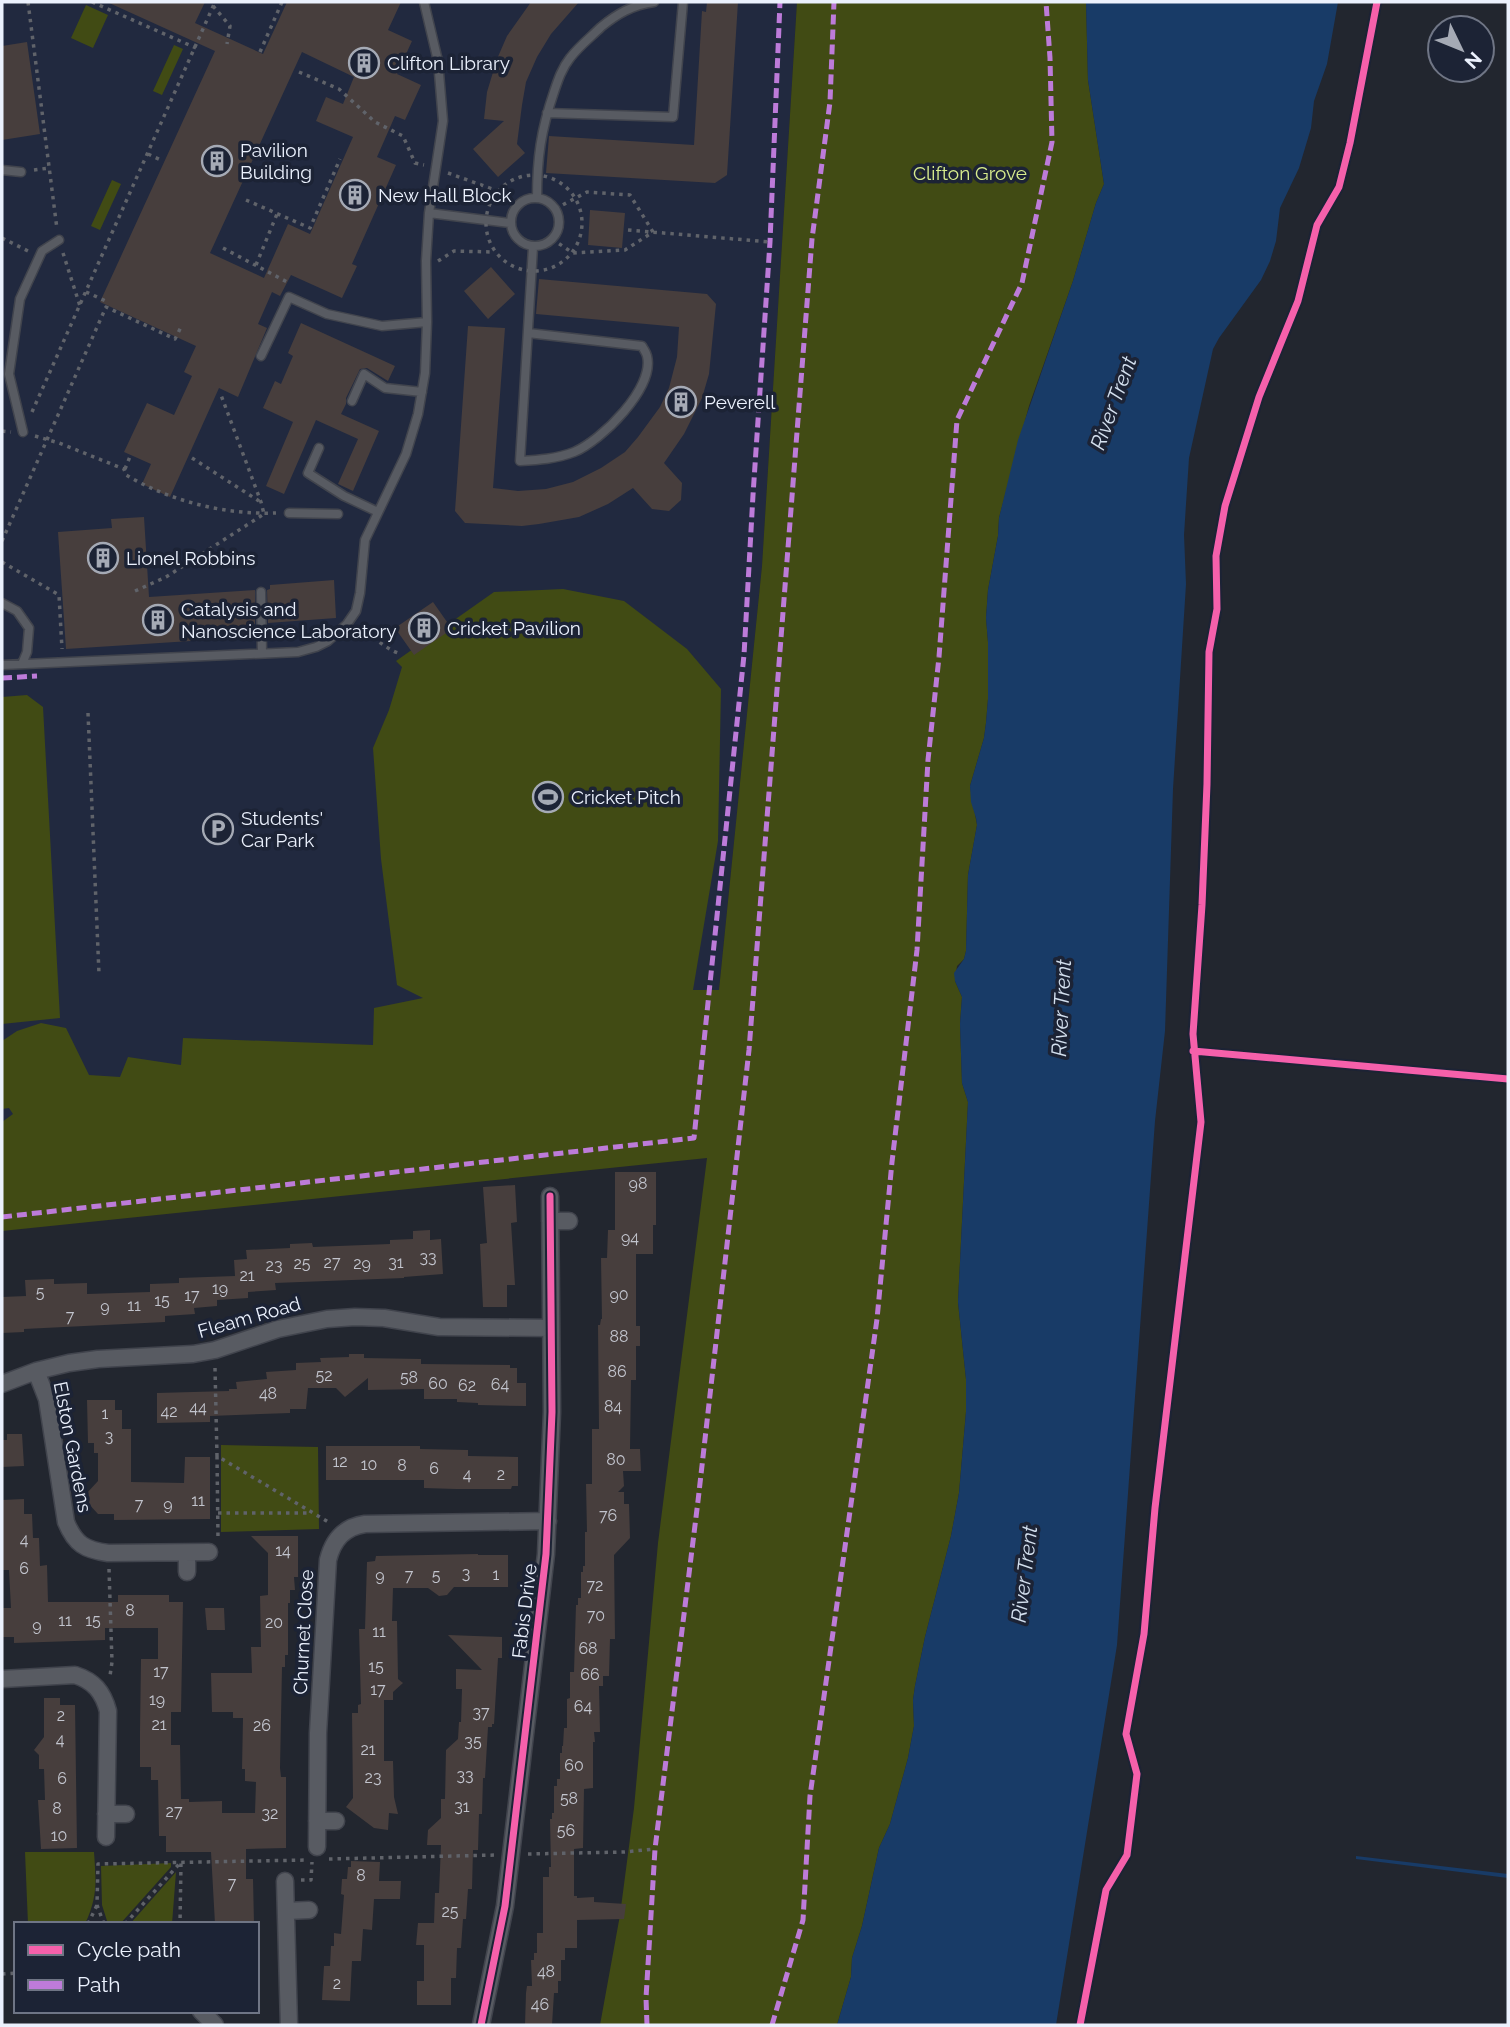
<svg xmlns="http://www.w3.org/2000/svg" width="1510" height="2027" font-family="Raleway,sans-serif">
<rect width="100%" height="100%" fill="#22262f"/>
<!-- built -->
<path fill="#21293f" d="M2 2H797L762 566 719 990 2 1231Z"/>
<!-- green -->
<path fill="#414b14" d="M797 2H1086L1088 80 1104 184 1096 203 1073 281 1029 406 999 518 998 536 988 590 986 618 988 642V699L986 723 984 738 970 786 977 825 968 875 966 951 964 959 957 966 955 981 962 997 960 1024 962 1083 968 1102 958 1302 966 1379V1412L959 1493 951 1536 925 1637 915 1686 913 1700 914 1726 908 1758 890 1824 879 1848 862 1926 852 1958 851 1977 837 2025H600L620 1915 634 1808 658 1543 707 1158 2 1231V1122L13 1114 9 1108 2 1109V1041L17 1031 41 1023 66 1028 89 1075 120 1077 128 1057 181 1065 183 1038 373 1045 374 1008 423 998 397 985 381 859 373 748 389 710 402 667 396 661 494 592 563 589 624 601 687 649 721 689 718 841 693 990H719L762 566Z
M86 5 108 15 93 48 71 38Z
M174 45 183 49 162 95 153 91Z
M112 180 121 184 100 230 91 226Z
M27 695 43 707 60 1018 2 1024V697Z
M221 1445 318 1447 319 1529 221 1532Z
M25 1852H94C96 1882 98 1896 85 1924H28Z
M171 1863V1867L120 1924H108L102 1905 101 1866Z
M176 1872 172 1924H130Z"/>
<!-- water -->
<path fill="#183b67" d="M1086 2H1338L1327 64 1314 101 1311 128 1299 168 1280 208 1276 241 1270 261 1261 280 1219 338 1213 349 1189 458 1184 535 1186 584 1173 789 1165 1031 1155 1121 1117 1645 1056 2025H837L851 1977 852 1958 862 1926 879 1848 890 1824 908 1758 914 1726 913 1700 915 1686 925 1637 951 1536 959 1493 966 1412V1379L958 1302 968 1102 962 1083 960 1024 962 997 955 981 954 973 964 959 966 951 968 875 977 825 976 818 971 802 970 786 984 738 986 723 988 699V642L986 618 988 590 998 536 999 518 1018 440 1073 281 1096 203 1104 184 1088 80Z
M1356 1856 1508 1874V1878L1356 1859Z"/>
<!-- building -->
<path fill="#473e3d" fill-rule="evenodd" d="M107 2H205L195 23 263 54 287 2H401L388 30 412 41 397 74 421 85 405 120 395 116 377 157 396 165 352 264 357 266 342 298 291 275 280 296 272 292 258 324 267 328 238 397 219 388 170 497 142 484 151 464 124 452 147 403 174 415 192 376 184 372 196 346 100 302 215 51ZM302 52 354 77 343 104 326 97 316 121 353 137 310 234 288 224 264 278 210 253Z
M531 2H579L551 34 537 57 526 82 522 105 517 144 525 153 498 177 473 149 504 121 484 119 487 92 497 59 507 36Z
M707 2H738L727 175 715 183 546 173 549 136 694 145 702 11 706 12Z
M27 42 40 134 2 140V46Z
M590 210 625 213 622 248 588 245Z
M491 267 515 294 488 319 464 291Z
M539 279 707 294 716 304 709 374 702 398 684 434 664 463 682 483 681 500 669 511 652 509 633 488 608 504 579 517 539 524 522 526 465 523 455 511 468 326 505 328 493 488 518 491 546 489 573 482 601 468 625 452 638 437 660 407 669 388 677 357 679 327 536 314Z
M301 323 395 366 388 381 367 368 360 369 346 398V404L341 414 379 431 353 491 338 484 358 439 316 420 284 494 266 486 293 422 263 408 275 381 281 384 293 356 288 353Z
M144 517 149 597 255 590V624H252L253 637 66 649 58 532 112 528 111 519Z
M334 580 336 618 268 623 267 590 270 589V585Z
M433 602 452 629 414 655 395 628Z
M615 1172H656V1225H653V1254H636V1326H640V1346H636V1380H631L630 1449H640L641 1471H623L624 1486 618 1492H624V1504H629L630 1538 614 1555 615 1639H610L609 1676H603V1686H599L600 1732H594L595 1742H593V1788L584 1789 583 1848 574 1849V1896H577V1898L594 1897V1902L626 1904 624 1919 577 1920V1948H565V1960H561V1981H558V1993H554L552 2025H525L526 1993 527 1986H532L531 1960H534V1953H537V1933H543V1877H549V1867H551L550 1819H552V1813H554V1786H557V1779H560V1753H562V1746H563L564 1728H567V1699L570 1698V1672H574L576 1605H578V1598H581V1572H583V1566H585V1532H587L586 1484H592V1429H599L598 1325H600L601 1319H602L601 1258H607L608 1230H615Z
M515 1185 517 1222 511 1223 515 1285H507V1307H483L480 1244 487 1243 483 1187Z
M430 1230V1240L441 1239 443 1274 404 1277V1278L275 1283 276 1290 248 1292V1298L217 1300V1306L194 1308 195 1314 165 1316V1322L24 1329V1332L2 1333V1297L26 1296 25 1280 54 1279V1284L87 1283V1294L150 1292V1284L179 1283V1278L235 1276 234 1260 247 1259 246 1250 290 1248V1244L312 1243 313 1247 390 1244V1240L413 1239V1231Z
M349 1354H364V1358L421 1359V1364L510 1365V1368H517V1383H526V1406L478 1405V1403L457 1402V1399H424V1389L368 1390V1378L345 1397 336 1388H308L306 1409H290V1413L210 1416V1422L157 1423V1393L229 1391V1389H237L236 1382 267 1379 266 1372 296 1370V1363L321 1362 320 1358 349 1357Z
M87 1400H115V1410H122V1429H131V1482L184 1483 185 1457H210V1519L114 1520V1514H98L86 1501V1494L98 1481V1453H94V1443H88Z
M7 1434H22L24 1466 2 1467V1440H7Z
M326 1446H420V1449L468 1450V1456L518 1457V1486H512L511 1489H456L424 1488V1480H326Z
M24 1499V1514H32L33 1538H39L40 1566 47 1565 48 1602H118V1595H169V1602H183L181 1712H171V1745H180L181 1799H189V1802L222 1801V1813H255L256 1782 245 1781V1769H242L243 1718H233V1712H212L211 1673H252L251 1647H261L260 1596 268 1595V1553L251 1536H298V1577H294L295 1590H290V1603H288V1655H285V1667H282L280 1768 281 1777H286V1848L246 1849V1879H253L254 1924H215L211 1852H166V1836H159L158 1780H151V1767H140V1731L141 1659H158V1628H105V1640L14 1643V1637H2V1608H11L9 1570H2V1500Z
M478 1554V1555H508V1587H454L447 1595 439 1596 428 1588H393L392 1621H397L398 1679 403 1683 393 1692V1700H384V1761H393L394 1797 398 1814 389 1813 388 1830 374 1828 346 1807 353 1798 352 1713H358V1705L361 1704 359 1629H365L367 1562 375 1561 376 1556Z
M205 1608H224L225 1630H207Z
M448 1635 502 1637V1658H498L494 1724H492V1727H488L485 1778H483L482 1814H479L478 1850H473L472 1889H468L466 1919H463L461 1948H457L456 1978H451V2005H417V1981H424V1945H416L418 1923H434L435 1893H439L441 1845H427L428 1830 441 1818V1799H445L446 1750 458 1739 459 1722H461L462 1689H456V1669L482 1670Z
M44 1698H60V1705H75L77 1848 41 1849 38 1800H45L44 1769H39V1755L34 1750 44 1737Z
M351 1861 380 1862 379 1881H401L400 1899H374L372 1930 363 1929 361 1961H352L350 2001 322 2000 324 1966H330L331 1946H334V1933L341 1934 344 1895 341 1894 342 1879H347L348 1867H351Z"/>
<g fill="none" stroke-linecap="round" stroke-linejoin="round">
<!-- lane casing -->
<g stroke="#41444d" stroke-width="11">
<path id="lane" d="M547 113 673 117 683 2
M2 170 21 172
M511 222a24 24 0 1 1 48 0a24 24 0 1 1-48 0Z
M537 198C537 158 541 130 554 92 558 80 562 68 570 58 579 46 591 37 601 27 617 14 632 5 654 2
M429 213 510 223
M528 333 642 346C644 350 646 352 647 356 655 388 601 441 574 452 556 459 538 460 520 461L533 247
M261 356 289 297 327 314 382 326 427 322
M352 401 364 374 385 388 422 392
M23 432 9 374 20 299 42 251 59 240
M319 448 308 473 344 496 378 512
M289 513 338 514
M261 592 262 653
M2 603 17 611 29 628 27 652 22 664
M2 665 298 652 316 647 328 641 347 624 356 611 360 593 365 540 406 454 418 414 425 373 427 322 426 261 429 213 443 121 438 61 424 2"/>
</g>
<!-- street casing -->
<g stroke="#41444d" stroke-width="19">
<path id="street" d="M550 1221H569
M36 1371 47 1399 66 1522C75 1544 85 1550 108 1553L209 1552
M2 1384 36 1371 69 1363 98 1359 193 1354 215 1350 278 1329 327 1319 355 1317 384 1318 439 1327 551 1328
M187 1572V1553
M2 1679 75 1675C94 1681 103 1692 108 1711L106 1837
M106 1814H126
M317 1821H336
M317 1847 318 1733 328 1560C333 1540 344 1527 365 1524L548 1521
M285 1881 289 2025
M286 1911 309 1910
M201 2011 215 2025
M481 2025 505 1906 546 1554 552 1412 550 1196"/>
</g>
<!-- path -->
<path stroke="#60636a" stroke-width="3.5" stroke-dasharray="3.5 5" stroke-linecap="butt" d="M28 2 57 229
M92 2 196 48
M213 6 230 26 227 44
M260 52 282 2
M299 72 339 89 375 122 403 136 415 163 424 165
M148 154 163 161
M34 170 49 168
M448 173 498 191
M486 223a48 48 0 1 1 96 0a48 48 0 1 1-96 0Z
M246 200 310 228 340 159
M628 230 770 242
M2 238 28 251
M552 239 573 253 625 250 653 232 630 195 587 192 555 209
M223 248 289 283
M63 253 80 306
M438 261 454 251 493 252
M256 265 277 214
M86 292 108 302
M32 412 215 2
M2 431 11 432
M35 436 59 443 124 469 126 475C170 501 225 515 276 513
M192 458 259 501
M125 469 131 454
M2 541 106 307 175 339 181 327
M2 562 59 595 62 649
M135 591 166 577 264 514 261 502 221 395
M358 629C374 635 384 649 401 654
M88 713 99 974
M215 1368 217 1456 330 1523
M217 1456 218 1538
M218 1513H311
M109 1569 112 1662 110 1676
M528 1854 624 1852 655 1849
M329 1859 496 1855
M301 1880H311L312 1862
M88 1924 97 1905
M104 1924 97 1905 98 1864 307 1860
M125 1924 181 1862 180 1924
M2 1974 16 1973"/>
<!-- lane -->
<use href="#lane" stroke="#585b62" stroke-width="8"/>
<!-- street -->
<use href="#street" stroke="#585b62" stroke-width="16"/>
<!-- quiet -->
<path stroke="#bd7bd9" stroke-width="5" stroke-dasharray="10 5" stroke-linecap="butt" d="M2 678 37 676
M2 1217 694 1138 744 655 753 495 770 242 780 2
M647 2025 646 1998 655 1849 698 1501 749 1050 812 239 830 102 834 2
M772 2025 803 1920 810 1796 877 1319 892 1162 917 950 928 760 939 657 957 420 1022 283 1052 142 1050 58 1046 2"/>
<!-- cycleway casing -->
<g stroke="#1c2335" stroke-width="11">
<path id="cycleway" d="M1193 1051 1508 1079
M481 2025 505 1906 546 1554 552 1412 550 1196
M1080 2025 1106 1890 1127 1855 1137 1774 1126 1734 1144 1634 1155 1508 1201 1122 1193 1034 1202 905 1207 784 1209 652 1217 609 1216 556 1225 506 1259 397 1298 301 1317 225 1339 187 1350 143 1377 2"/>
</g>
<!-- cycleway -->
<use href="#cycleway" stroke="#f560ab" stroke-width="7"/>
</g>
<!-- icons -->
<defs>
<g id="building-ring" transform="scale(1.575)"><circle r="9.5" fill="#1c2335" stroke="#a5aab5" stroke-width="1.5"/><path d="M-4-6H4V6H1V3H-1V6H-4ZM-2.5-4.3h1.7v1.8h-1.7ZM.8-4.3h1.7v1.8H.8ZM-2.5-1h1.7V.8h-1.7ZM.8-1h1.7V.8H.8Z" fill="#a5aab5"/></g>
<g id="stadium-ring" transform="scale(1.575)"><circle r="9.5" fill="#1c2335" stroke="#a5aab5" stroke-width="1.5"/><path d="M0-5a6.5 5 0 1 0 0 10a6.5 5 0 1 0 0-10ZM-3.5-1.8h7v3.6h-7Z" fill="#a5aab5"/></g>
<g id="parking-ring" transform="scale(1.575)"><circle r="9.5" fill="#1c2335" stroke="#a5aab5" stroke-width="1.5"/><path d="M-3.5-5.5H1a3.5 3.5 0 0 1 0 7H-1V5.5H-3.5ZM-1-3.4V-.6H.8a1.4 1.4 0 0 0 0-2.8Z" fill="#a5aab5"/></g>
</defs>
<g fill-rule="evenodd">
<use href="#building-ring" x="364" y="63"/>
<use href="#building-ring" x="217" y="161"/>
<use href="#building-ring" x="355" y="195"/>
<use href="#building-ring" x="681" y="402"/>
<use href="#building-ring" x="103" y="558"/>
<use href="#building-ring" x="158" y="620"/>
<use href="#building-ring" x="424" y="628"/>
<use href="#stadium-ring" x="548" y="797"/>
<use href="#parking-ring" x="218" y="829"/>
</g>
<g text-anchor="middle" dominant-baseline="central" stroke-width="7" stroke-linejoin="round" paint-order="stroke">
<!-- number labels -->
<g font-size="16" fill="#c2c4cd">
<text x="638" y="1183">98</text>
<text x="630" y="1237">94</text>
<text x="428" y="1257">33</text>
<text x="332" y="1262">27</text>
<text x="396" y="1262">31</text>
<text x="302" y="1263">25</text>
<text x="362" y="1263">29</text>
<text x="274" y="1265">23</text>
<text x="247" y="1275">21</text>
<text x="220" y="1288">19</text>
<text x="40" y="1292">5</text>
<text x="619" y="1294">90</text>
<text x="192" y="1295">17</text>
<text x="162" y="1300">15</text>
<text x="134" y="1305">11</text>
<text x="105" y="1306">9</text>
<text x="70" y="1316">7</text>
<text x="619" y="1336">88</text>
<text x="617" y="1371">86</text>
<text x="324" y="1375">52</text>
<text x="409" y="1377">58</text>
<text x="438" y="1383">60</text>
<text x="500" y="1384">64</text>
<text x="467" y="1385">62</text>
<text x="268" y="1393">48</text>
<text x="613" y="1406">84</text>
<text x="198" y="1407">44</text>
<text x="169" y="1411">42</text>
<text x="105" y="1413">1</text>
<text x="109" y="1436">3</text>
<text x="616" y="1459">80</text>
<text x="340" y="1461">12</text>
<text x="369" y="1464">10</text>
<text x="402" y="1465">8</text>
<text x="434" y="1468">6</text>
<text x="467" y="1474">4</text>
<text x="501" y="1474">2</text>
<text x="198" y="1500">11</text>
<text x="139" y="1504">7</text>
<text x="168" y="1504">9</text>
<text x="608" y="1515">76</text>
<text x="24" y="1539">4</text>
<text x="283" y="1550">14</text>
<text x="24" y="1568">6</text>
<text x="466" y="1573">3</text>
<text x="496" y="1574">1</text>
<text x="380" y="1575">9</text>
<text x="409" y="1575">7</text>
<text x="436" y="1575">5</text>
<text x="595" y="1585">72</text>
<text x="130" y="1610">8</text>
<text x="596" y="1615">70</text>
<text x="65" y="1620">11</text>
<text x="93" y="1620">15</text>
<text x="274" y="1622">20</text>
<text x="37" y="1625">9</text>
<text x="379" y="1631">11</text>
<text x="588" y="1648">68</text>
<text x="376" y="1666">15</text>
<text x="161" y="1671">17</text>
<text x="590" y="1674">66</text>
<text x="378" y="1689">17</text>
<text x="157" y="1699">19</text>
<text x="583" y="1706">64</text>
<text x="481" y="1712">37</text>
<text x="61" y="1715">2</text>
<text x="159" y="1724">21</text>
<text x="262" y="1725">26</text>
<text x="60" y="1739">4</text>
<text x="473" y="1741">35</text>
<text x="368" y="1749">21</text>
<text x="574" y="1765">60</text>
<text x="465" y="1775">33</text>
<text x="373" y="1777">23</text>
<text x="62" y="1778">6</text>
<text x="569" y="1798">58</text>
<text x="462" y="1806">31</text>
<text x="57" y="1808">8</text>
<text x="174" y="1811">27</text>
<text x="270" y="1813">32</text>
<text x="566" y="1830">56</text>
<text x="59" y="1835">10</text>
<text x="361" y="1875">8</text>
<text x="232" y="1883">7</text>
<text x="450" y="1911">25</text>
<text x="546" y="1971">48</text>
<text x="337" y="1983">2</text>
<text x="540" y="2004">46</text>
</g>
<!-- poi labels -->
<g font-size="19" fill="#ebf1fd" stroke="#1c2335" text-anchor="start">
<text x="387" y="63">Clifton Library</text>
<text x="240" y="150">Pavilion<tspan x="240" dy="22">Building</tspan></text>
<text x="378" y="195">New Hall Block</text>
<text x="704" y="402">Peverell</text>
<text x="126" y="558">Lionel Robbins</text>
<text x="181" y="609">Catalysis and<tspan x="181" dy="22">Nanoscience Laboratory</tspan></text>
<text x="447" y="628">Cricket Pavilion</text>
<text x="571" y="797">Cricket Pitch</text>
<text x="241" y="818">Students'<tspan x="241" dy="22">Car Park</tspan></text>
</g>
<!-- park labels -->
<g font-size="19" fill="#d8ed8d" stroke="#1c2335">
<text x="970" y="173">Clifton Grove</text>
</g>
<!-- street labels -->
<g font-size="19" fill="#ebf1fd" stroke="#1c2335">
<text transform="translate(249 1317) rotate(-16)">Fleam Road</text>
<text transform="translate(73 1447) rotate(79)">Elston Gardens</text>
<text transform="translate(524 1611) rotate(-83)">Fabis Drive</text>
<text transform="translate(303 1632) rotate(-87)">Churnet Close</text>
</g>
<!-- water labels -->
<g font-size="21" font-style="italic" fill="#d4e0ef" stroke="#1c2335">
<text transform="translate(1113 403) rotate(-70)">River Trent</text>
<text transform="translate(1061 1008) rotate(-87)">River Trent</text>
<text transform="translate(1024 1574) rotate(-83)">River Trent</text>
</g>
</g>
<!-- border -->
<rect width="1510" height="2027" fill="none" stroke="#ebf1fd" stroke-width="7"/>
<!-- legend -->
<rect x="14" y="1922" width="245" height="91" fill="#1c2335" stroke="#6f7585" stroke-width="2"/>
<rect x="28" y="1945" width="35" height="10" fill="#f560ab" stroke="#6f7585" stroke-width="2"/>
<text x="77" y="1957" font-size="21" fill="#ebf1fd">Cycle path</text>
<rect x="28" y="1980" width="35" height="10" fill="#bd7bd9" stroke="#6f7585" stroke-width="2"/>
<text x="77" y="1992" font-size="21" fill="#ebf1fd">Path</text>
<!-- north arrow -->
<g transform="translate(1461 49) rotate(133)"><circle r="33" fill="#1c2335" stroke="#6f7585" stroke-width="2"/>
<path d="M0-5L12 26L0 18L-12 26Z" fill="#a5aab5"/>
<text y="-10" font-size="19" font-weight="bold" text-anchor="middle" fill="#ebf1fd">N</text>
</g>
</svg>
